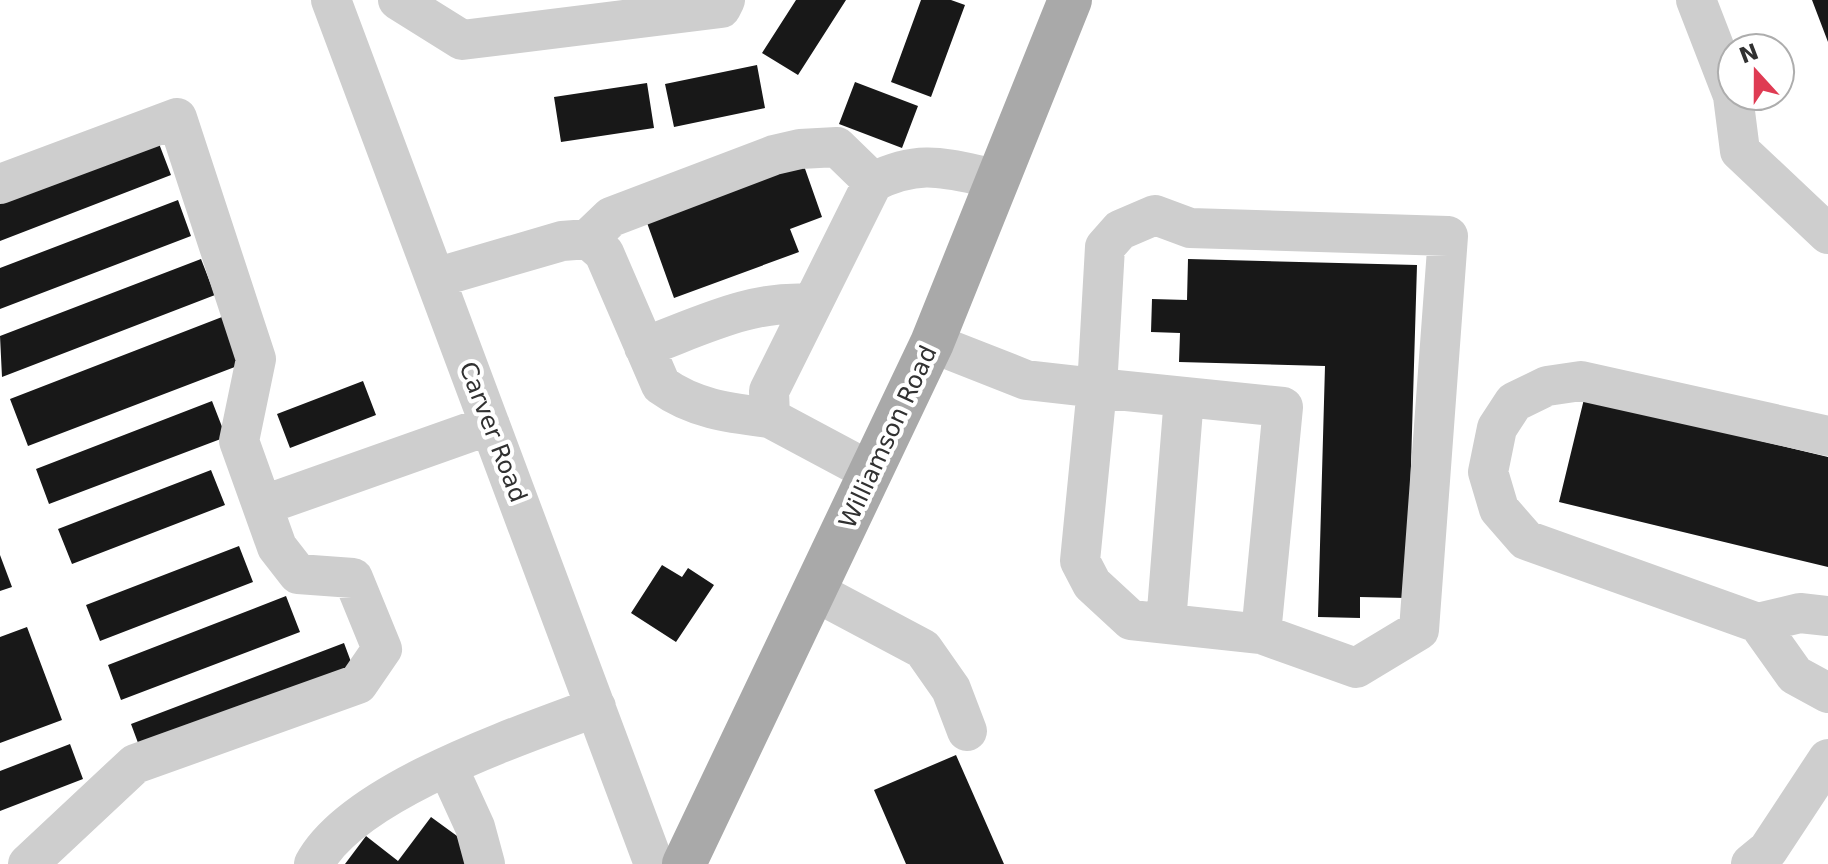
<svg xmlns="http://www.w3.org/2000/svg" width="1828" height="864" font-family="'DejaVu Sans',sans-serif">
<rect width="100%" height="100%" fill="#fff"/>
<!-- building -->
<path fill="#181818" d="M796 0H846L798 75 762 53Z
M921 0H951L965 5 931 97 891 82Z
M1812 0H1828V42Z
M757 65 765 108 674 127 665 84Z
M855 82 918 106 902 148 839 124Z
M647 83 654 128 561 142 554 97Z
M158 141 171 175 0 241V201Z
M803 163 822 217 790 229 799 252 674 298 646 220Z
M178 200 191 236 0 309V268Z
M201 259 215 295 2 377 0 336Z
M1188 259 1417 265 1407 598 1360 597V618L1318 617 1325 366 1179 362 1180 333 1151 332 1152 299 1187 300Z
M222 317 240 365 28 446 10 399Z
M363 381 376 415 290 448 277 414Z
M1584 399 1828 457V567L1559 502Z
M212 401 226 437 49 504 36 469Z
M211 470 225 505 72 564 58 529Z
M239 546 253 582 100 641 86 605Z
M0 555 12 587 0 591Z
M662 565 682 577 688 568 714 585 676 642 631 613Z
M286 596 300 632 121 700 108 665Z
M27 627 62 720 0 743V637Z
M344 643 357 678 144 759 131 724Z
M70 744 83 779 0 811V771Z
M956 755 1004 864H906L874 790Z
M431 817 479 852 470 864H345L366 836 398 861Z"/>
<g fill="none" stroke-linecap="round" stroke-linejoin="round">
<!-- minor -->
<path stroke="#cecece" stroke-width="40" d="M331 0 654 864
M398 0 462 40 721 8 725 0
M1696 0 1732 93
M1733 96 1740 151 1828 234
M0 184 177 118 256 359 239 441 277 547 298 574 353 578 382 649 358 684 135 764 28 864
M588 239 611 217 774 155 800 149 837 147 873 182
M435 278 562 241 588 239 604 253 661 385C694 409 730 413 770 418
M932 343 1026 380 1097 388 1080 561 1092 584 1131 620 1261 634 1356 668 1419 630 1448 236 1190 228 1155 215 1120 230 1105 247 1097 388 1283 407 1261 634
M644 347C699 327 752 299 812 304
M871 472 770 418 769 391 873 182C922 158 946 169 997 179
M264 505 490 425
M814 591 923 649 951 689 967 731
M1828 616 1800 613 1758 623 1795 675 1828 693
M1166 623 1184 397
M1758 623 1526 540 1499 509 1488 472 1497 428 1514 402 1547 386 1581 381 1828 436
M448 768 475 827 485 864
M314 864C353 791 519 736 596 707
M1751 864 1768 850 1828 759"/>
<!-- major -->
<path stroke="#a9a9a9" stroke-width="44" d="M684 864 932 343 1070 0"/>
</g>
<g text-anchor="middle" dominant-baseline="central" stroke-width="8" stroke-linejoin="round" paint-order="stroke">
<!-- street labels -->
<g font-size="24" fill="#313131" stroke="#fff">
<text transform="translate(493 432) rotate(69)">Carver Road</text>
<text transform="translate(888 437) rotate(-65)">Williamson Road</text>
</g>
</g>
<!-- north arrow -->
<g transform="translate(1756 72) rotate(339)"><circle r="38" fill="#ffffff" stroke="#adadad" stroke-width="2"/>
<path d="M0-6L14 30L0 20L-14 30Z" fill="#df3b53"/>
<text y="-12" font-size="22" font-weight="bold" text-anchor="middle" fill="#313131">N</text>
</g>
</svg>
